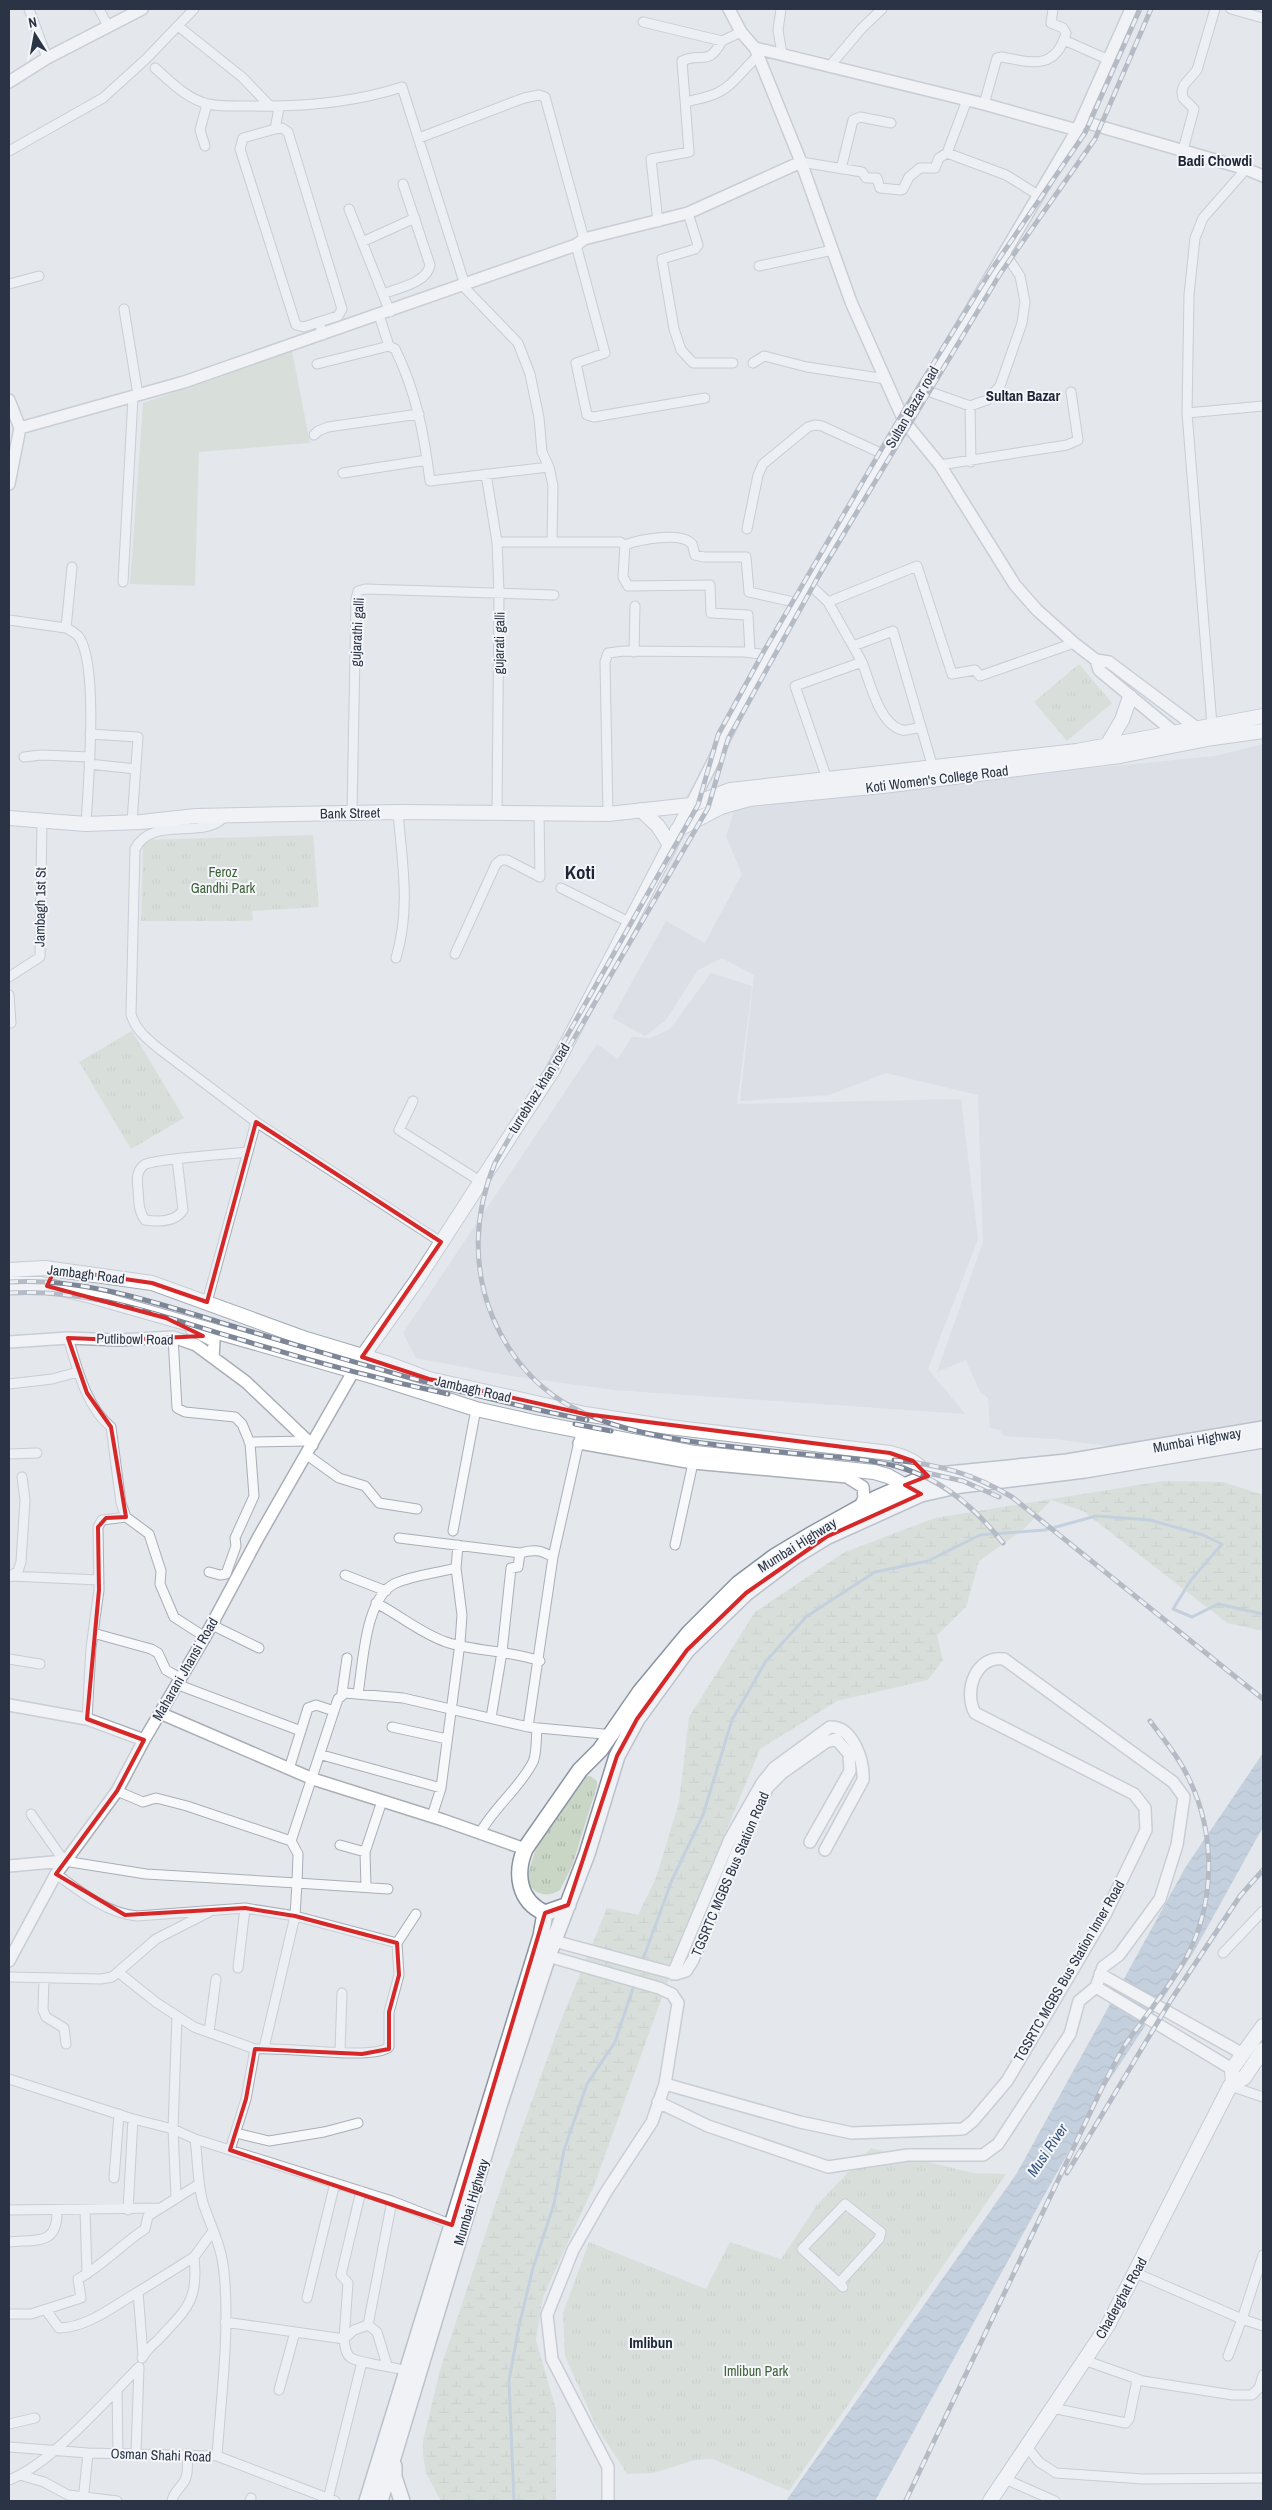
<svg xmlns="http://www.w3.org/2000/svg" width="1272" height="2510" font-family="'Archivo Narrow',sans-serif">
<defs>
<pattern id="grass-tufts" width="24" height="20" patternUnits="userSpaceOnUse" patternTransform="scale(1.25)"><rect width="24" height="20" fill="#c9d6c5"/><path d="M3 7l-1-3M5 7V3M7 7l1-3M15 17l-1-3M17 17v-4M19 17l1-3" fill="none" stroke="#adb8ab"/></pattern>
<pattern id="wetland-marsh" width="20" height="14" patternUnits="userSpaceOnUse" patternTransform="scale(1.25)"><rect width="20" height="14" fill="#c9d6c5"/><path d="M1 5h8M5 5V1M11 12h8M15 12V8" fill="none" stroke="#adb8ab"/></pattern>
<pattern id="water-waves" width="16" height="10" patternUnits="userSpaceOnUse" patternTransform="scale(1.25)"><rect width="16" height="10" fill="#9fb4cc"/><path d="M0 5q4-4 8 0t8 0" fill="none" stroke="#8293a7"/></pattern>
</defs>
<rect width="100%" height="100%" fill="#e4e7ec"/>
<!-- built -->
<path fill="#d2d6de" d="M1263 744V1420L1116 1447 1054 1439 1004 1436 1000 1430 990 1428 988 1398 980 1392 966 1360 937 1372 983 1242 978 1095 886 1073 829 1095 740 1101 754 975 722 958 698 970 666 1020 645 1036 612 1018 666 921 705 943 742 874 726 837 734 811 764 801 1215 756Z
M711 973 752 986 737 1104 961 1099 978 1239 928 1369 965 1414 614 1390 505 1375 416 1358 403 1333 597 1044 618 1059 632 1037 651 1038 670 1029Z"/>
<!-- grass -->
<path fill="url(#grass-tufts)" d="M1079 664 1112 703 1067 741 1034 702Z
M313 835 319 907 252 911 253 920 245 921H141L143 840Z
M132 1031 184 1118 131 1149 79 1062Z
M590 1776 597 1781V1786L572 1866 560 1890C546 1899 531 1894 527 1877L535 1851 575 1785 584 1777Z
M871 2148 973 2173 1006 2174 789 2491 713 2459 695 2460 653 2473 627 2474 596 2426 565 2356 563 2313 589 2242 706 2289 730 2242 781 2259 817 2205Z"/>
<!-- wetland -->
<path fill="url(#wetland-marsh)" d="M1163 1481 1223 1482 1263 1495V1631L1227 1623 1083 1511 1051 1500 1024 1529 979 1561 966 1607 937 1635 943 1660 928 1680 837 1701 760 1749 692 1914 595 2183 543 2297 536 2340 556 2409V2501H441L426 2473 423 2454V2441L440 2370 502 2184 560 2023 607 1908 638 1915 656 1878 679 1802 689 1717 755 1612 845 1552 935 1518Z"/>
<!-- garden -->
<path fill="#c9d6c5" d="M292 351 310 443 199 452 195 586 130 584 143 403Z"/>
<!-- water -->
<path fill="url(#water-waves)" d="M1263 1753V1827L1193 1953 1101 2093 875 2501H786L1017 2173 1185 1868Z"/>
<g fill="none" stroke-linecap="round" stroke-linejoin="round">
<!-- stream -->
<path stroke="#9fb4cc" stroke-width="3" d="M642 1962 672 1880 703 1815 732 1720 766 1661 807 1616 875 1572 928 1561 980 1535 1045 1530 1096 1516 1150 1520 1203 1535 1222 1544 1191 1580 1173 1609 1192 1617 1218 1604 1263 1614
M514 2501 509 2381 519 2326 533 2268 554 2204 564 2150 587 2084 615 2042 634 1985"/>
<!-- street casing -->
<g stroke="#a9aeb7" stroke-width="11">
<path id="street" d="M29 9 47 58
M99 9 108 26
M781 9 778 30 782 54
M1231 9 1263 18
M643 22 722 41 741 32
M178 26 242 77 270 106
M1064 40 1109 60
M829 67 862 28 882 9
M155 68C171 82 187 99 208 104 222 107 237 106 251 106 302 107 353 103 402 87L465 285
M686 102C696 99 707 98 717 93 733 86 744 68 758 56
M984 104 997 58 1002 57C1032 63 1056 70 1066 33L1063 28 1051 23 1053 9
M279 108 275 129 282 128 288 132 342 309 338 316 319 322 323 335
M275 129 243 138 240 149 296 325 304 327 319 322
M419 138 524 98 539 95 545 97 584 239
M205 146 200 130 207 104
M1183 150 1194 109 1183 98 1182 91 1184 85 1197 70 1215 9
M9 151 103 98 146 59 194 9
M947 153 967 100
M801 162 862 172 866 178H877L880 188 901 190 903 189 909 177 920 168H935L939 158 947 153 1006 175 1038 195
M841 169 853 120 860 117 891 123
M349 209 390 312
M688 213 698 245 695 249 662 259 674 329 681 350 693 363H733
M658 222 651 159 689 152 682 61C702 51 707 68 722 41
M362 242 415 218
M576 245 605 353 576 363 587 415 594 417 705 398
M759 266 833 250
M9 284 39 276
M463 286 518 343 530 374 539 418 542 452 549 467 553 486 552 542
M383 294C398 288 427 283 430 265L403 184
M124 309 138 395
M379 315 389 346 395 349C416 391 424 434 430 481L549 467
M753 363 764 356 807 367 886 379
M317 364 389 346
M922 389 970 406 987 400 1000 386 1022 323 1025 302 1020 276 1004 252
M970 406 971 462
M1187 413 1263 406
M314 435 318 431 328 427 419 414
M940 465 1067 445 1078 440 1071 392
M343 473 427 460
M486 474 497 542 499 592 497 814
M747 529 758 475 763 464 808 427 815 425 822 426 885 455
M497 542H620L625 545 623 577 628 586 710 585 711 613 748 615 750 653
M625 545C638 540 681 531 692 544 693 546 694 552 695 555L704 557H746L749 592 798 603
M72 567 66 628C70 630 76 633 79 637 99 666 88 786 86 824
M123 582 133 397
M809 584 828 602 862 662 795 686 827 779
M828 602 917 566 952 674 975 670 980 676 1074 643
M9 620 66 628
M853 646 893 631 933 768
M634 652 635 606
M862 662C870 682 879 724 902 730 907 731 915 728 921 727
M1212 725 1187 413 1189 295 1195 238 1203 218 1246 169
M90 734 138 737 132 822
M24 757 41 755 90 757
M89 764 136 769
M352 813 356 599 358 591 365 589 554 595
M608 814 605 662 608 653 624 651 745 652 767 655
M226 815C205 842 152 814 135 849L131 1014C135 1029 146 1038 158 1048L256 1122 441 1242
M561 888 631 923
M455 954 496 864 501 860H507L540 877 539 814
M396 958C411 907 402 863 398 812
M9 977 40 957 42 819
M9 995 11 1023
M413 1101 399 1130 480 1181
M177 1159 183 1210C175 1223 158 1222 145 1220 138 1211 139 1200 138 1190 137 1181 136 1171 144 1165 153 1159 232 1154 248 1152
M207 1302 256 1122
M173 1337 177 1408 185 1412 235 1417 242 1424 250 1443 254 1496 235 1538 236 1546 226 1574 220 1575 209 1572
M68 1338C77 1367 86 1407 111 1427L121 1503 126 1517 102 1520 98 1527 99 1590 91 1648 87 1719
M9 1384 52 1379 78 1372
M249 1442 308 1441
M9 1454 37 1453
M307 1455 339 1478 365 1486 379 1503 417 1509
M126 1517 149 1534 161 1571 160 1584 174 1617 205 1637
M453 1531 476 1409
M399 1538 520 1553
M675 1545 693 1463
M345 1575 386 1591
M10 1576 99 1580
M9 1577 18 1571 21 1562 25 1500 22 1477
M376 1603C400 1615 420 1633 446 1642 476 1652 509 1650 540 1661
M212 1625 259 1648
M93 1633 151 1649 158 1653 166 1670 180 1678
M9 1659 40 1664
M176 1684 301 1731
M342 1693 347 1658
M358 1694C363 1664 365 1596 396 1583 414 1575 437 1573 456 1568
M334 1711 291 1841 298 1854 297 1883 388 1889
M491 1718 502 1652 511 1568 518 1567 520 1553C534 1549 541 1550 553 1557
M392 1727 447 1739
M528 1727 553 1557 580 1437
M322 1755 441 1788
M289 1769 308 1708 316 1705 334 1711 338 1699 345 1693 403 1698 528 1727 614 1735
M117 1791 143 1802 156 1798 187 1806 291 1841
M31 1814 64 1861 146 1874 297 1883 295 1916 264 2048
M432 1816 441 1788 460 1643 462 1615 456 1568 458 1545
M480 1833C494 1807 519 1789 533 1762 537 1753 536 1738 537 1728
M340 1845 365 1852
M56 1874C81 1892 106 1913 137 1916L245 1908 295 1916 397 1943
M366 1887 365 1852 382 1801
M1223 1953 1263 1911
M238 1968 245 1908
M118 1972 156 1939 209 1912
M9 1977 101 1979 112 1977 118 1972 157 2003 194 2027 255 2049
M44 1978 43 2010 46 2017 64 2028 66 2044
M209 2032 216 1979
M340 2051 342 1993
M9 2079 133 2119 173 2129 195 2139 392 2201 455 2226
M1230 2086 1263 2097
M236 2133 269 2141 324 2132 358 2123
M195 2139C198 2160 197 2182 203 2203 211 2227 222 2247 224 2272 230 2329 221 2399 217 2456
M230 2150 246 2099 255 2049C282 2046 372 2061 389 2047V2012L399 1975 397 1943 416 1914
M114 2178 119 2114
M176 2197 173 2129 177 2016
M9 2210 161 2208
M85 2210 87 2274
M128 2210 133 2119
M9 2242C37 2239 58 2246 57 2210
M1136 2273 1242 2319 1263 2255
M839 2283 879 2239 881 2232 845 2204 802 2249 839 2283 843 2287
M307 2298 335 2183
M46 2310 59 2328C87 2328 115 2305 138 2292
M9 2314H31L81 2298 78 2279C102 2266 122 2244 145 2229L148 2216 199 2184
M225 2322 344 2339 348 2283 341 2275 361 2191
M368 2325 354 2330 344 2339C345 2345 345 2353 350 2357 356 2363 396 2367 407 2371
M143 2355 138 2292 194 2257 213 2231
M1228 2356 1242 2319 1263 2326
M142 2358C146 2351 152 2345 158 2340 186 2309 199 2302 194 2257
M1084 2360 1143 2381 1233 2395H1252L1259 2388 1263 2375
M387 2365 377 2332 368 2325 392 2201
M117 2390 118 2453
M279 2390 295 2332
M1052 2408 1126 2423 1129 2419 1137 2380
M9 2424 35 2418
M9 2447 88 2453 217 2456 335 2501
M1027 2447 1039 2462 1056 2473 1143 2479 1263 2478
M20 2475 44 2482 68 2495 117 2501
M1005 2479 1055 2501
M9 2480C51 2464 106 2400 139 2367L136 2453
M328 2499 362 2362
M83 2501 88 2453
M172 2501C173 2492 181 2488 185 2480 189 2472 187 2462 187 2454
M250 2501 251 2498"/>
</g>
<!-- secondary casing -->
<g stroke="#a9aeb7" stroke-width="14">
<path id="secondary" d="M729 9 741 32 755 48 801 162 851 302 904 421 940 465 1015 585 1037 610 1074 643 1096 660 1109 662 1197 728 1199 734
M755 48 984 104 1077 130
M9 82 47 58 142 9
M1081 121 1246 169 1263 176
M9 400 20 428 9 484
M20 428 184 382 576 245 584 239 688 213 801 162
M1096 660 1099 670 1175 733 1177 737
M691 805 767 655 1077 130 1131 9
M192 1330 214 1341 213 1357
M9 1342 68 1338 119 1340 173 1337 196 1345 246 1382 312 1445
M579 1443 693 1463 847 1477 863 1487 864 1498 859 1508
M9 1705 87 1719 144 1740
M160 1713 313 1779 443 1820 525 1849
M9 1866 64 1861
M554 1941 676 1974 686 1971 693 1960 745 1832 768 1787 782 1773 826 1742 836 1739 849 1754 850 1771 810 1842
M548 1956 659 1988 672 1994 678 2003 665 2084 652 2122 606 2192 573 2250 547 2315 552 2359 608 2467V2501
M9 1961 56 1874 117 1791 144 1740 205 1637 258 1538 353 1372
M673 1974 730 1839 762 1783 774 1768 830 1727C853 1726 864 1761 863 1780L825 1850
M1100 1974 1243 2054
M1096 1987 1232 2069
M658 2102 708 2126 828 2167 908 2155H983L998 2144 1070 2034 1079 2001 1096 1987 1103 1967 1119 1955 1160 1899 1177 1845 1184 1797 1173 1782 1004 1659C976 1655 963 1691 975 1713L1134 1794 1145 1808 1146 1830 1105 1915 1007 2081 973 2121 963 2129 852 2133 800 2122 665 2084"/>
</g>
<!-- primary casing -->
<g stroke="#a3abb8" stroke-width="16">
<path id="primary" d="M1106 747 1122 720 1130 697
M641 810 658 826 670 845
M9 818 86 824 141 822 196 816 398 812 608 814 691 805 730 790 1077 751 1263 716
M677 830 721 807 749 799 883 786 1120 756 1213 738 1263 731
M9 1270 45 1268 152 1283 306 1339 389 1364 429 1379 585 1414 669 1427 890 1453C909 1458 925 1464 929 1485
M9 1284H41L91 1296 375 1377 476 1409 534 1422 695 1453 874 1472 888 1476 913 1490
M362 1357 417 1280 553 1070 691 805
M1233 2083 1232 2069 1263 2026
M990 2501 1108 2325 1230 2086 1244 2078 1263 2050"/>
</g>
<!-- highway casing -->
<g stroke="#8b94a3" stroke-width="18">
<path id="highway" d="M568 1905 545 1913C518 1901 515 1873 525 1849L580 1770 600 1750 640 1692 689 1633 738 1584 774 1557 814 1533 875 1499 928 1476 1067 1462 1263 1429
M394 2466V2477L402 2501
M367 2501 541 1936 545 1913
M380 2501 499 2106 548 1956 587 1854 617 1756 637 1719 687 1650 746 1593 795 1556 826 1537 921 1494 961 1485 1085 1470 1263 1440"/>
</g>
<!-- street -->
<use href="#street" stroke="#f7f8fa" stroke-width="9"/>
<!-- secondary -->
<use href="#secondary" stroke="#fff" stroke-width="11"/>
<!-- primary -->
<use href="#primary" stroke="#fff" stroke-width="14"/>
<!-- highway -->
<use href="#highway" stroke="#fff" stroke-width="15"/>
<!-- rail casing -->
<g stroke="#7d8696" stroke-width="5">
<path id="rail" d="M551 1078 708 808 728 739 822 570 1000 274 1095 139 1151 9
M9 1282C92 1277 170 1308 249 1331 360 1364 473 1398 587 1420
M9 1293C90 1288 166 1318 242 1340 310 1361 378 1379 448 1394
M575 1424 611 1431
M894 1460C940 1465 972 1473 1012 1497L1263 1699
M923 1472 963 1481 999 1497
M1003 1543C977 1510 946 1482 905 1469 875 1459 843 1458 812 1455 770 1451 729 1447 688 1441 601 1427 531 1406 493 1318 472 1268 474 1213 495 1163L698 805 718 735 764 651 905 409 992 269 1085 133 1140 9
M1067 2173 1171 2000 1240 1896 1263 1870
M906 2500 1100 2092C1108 2076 1116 2060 1125 2045 1145 2016 1168 1989 1186 1958 1215 1904 1216 1836 1190 1781 1180 1759 1165 1741 1150 1721"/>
</g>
<!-- rail -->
<use href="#rail" stroke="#f4f6f9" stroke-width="3" stroke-dasharray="9" stroke-linecap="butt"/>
</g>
<!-- marked area -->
<path d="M0 0H1272V2510H0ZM256 1122 441 1242 362 1357 429 1379 585 1414 890 1453 913 1461 928 1476 905 1485 921 1494 826 1537 746 1593 687 1650 637 1719 617 1756 568 1905 545 1913 452 2225 230 2150 246 2099 255 2049 362 2054 389 2049V2012L399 1975 397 1943 295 1916 245 1908 125 1915 56 1874 117 1791 144 1740 87 1719 99 1590 98 1527 106 1518 126 1517 111 1427 87 1393 68 1338 119 1340 203 1336 166 1318 47 1286 55 1269 152 1283 207 1302Z" fill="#e4e7ec" fill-opacity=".55" fill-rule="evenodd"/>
<path fill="none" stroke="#d62828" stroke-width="4" stroke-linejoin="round" d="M256 1122 441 1242 362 1357 429 1379 585 1414 890 1453 913 1461 928 1476 905 1485 921 1494 826 1537 746 1593 687 1650 637 1719 617 1756 568 1905 545 1913 452 2225 230 2150 246 2099 255 2049 362 2054 389 2049V2012L399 1975 397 1943 295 1916 245 1908 125 1915 56 1874 117 1791 144 1740 87 1719 99 1590 98 1527 106 1518 126 1517 111 1427 87 1393 68 1338 119 1340 203 1336 166 1318 47 1286 55 1269 152 1283 207 1302Z"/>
<g text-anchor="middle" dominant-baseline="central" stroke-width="4" stroke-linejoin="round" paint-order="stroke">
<!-- street labels -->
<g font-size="14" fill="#2b3445" stroke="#f4f6f9">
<text transform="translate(912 407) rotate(-60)">Sultan Bazar road</text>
<text transform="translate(357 632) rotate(-87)">gujarathi galli</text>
<text transform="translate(499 643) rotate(-89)">gujarati galli</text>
<text transform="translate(937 779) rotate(-7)">Koti Women's College Road</text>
<text transform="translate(350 813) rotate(-1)">Bank Street</text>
<text transform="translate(40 907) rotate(-89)">Jambagh 1st St</text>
<text transform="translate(539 1088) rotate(-58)">turrebhaz khan road</text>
<text transform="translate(86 1274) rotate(7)">Jambagh Road</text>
<text transform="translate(135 1339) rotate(1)">Putlibowl Road</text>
<text transform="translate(473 1389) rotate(13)">Jambagh Road</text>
<text transform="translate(1197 1440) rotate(-10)">Mumbai Highway</text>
<text transform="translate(797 1545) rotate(-32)">Mumbai Highway</text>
<text transform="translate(185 1669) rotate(-60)">Maharani Jhansi Road</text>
<text transform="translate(730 1874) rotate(-67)">TGSRTC MGBS Bus Station Road</text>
<text transform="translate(1069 1971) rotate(-60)">TGSRTC MGBS Bus Station Inner Road</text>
<text transform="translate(471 2202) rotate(-73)">Mumbai Highway</text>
<text transform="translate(1121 2298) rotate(-61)">Chaderghat Road</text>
<text transform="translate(161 2455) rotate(2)">Osman Shahi Road</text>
</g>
<!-- park labels -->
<g font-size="14" fill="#3f6138" stroke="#f4f6f9">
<text x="223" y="872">Feroz<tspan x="223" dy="16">Gandhi Park</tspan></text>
<text x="756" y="2371">Imlibun Park</text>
</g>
<!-- neighbourhood labels -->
<g font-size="15" font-weight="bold" fill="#1d2536" stroke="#f4f6f9">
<text x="1215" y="160">Badi Chowdi</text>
<text x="1023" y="395">Sultan Bazar</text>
<text x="651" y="2342">Imlibun</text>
</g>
<!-- water labels -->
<g font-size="15" font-style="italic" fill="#34527a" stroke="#f4f6f9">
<text transform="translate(1047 2150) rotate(-56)">Musi River</text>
</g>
<!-- district labels -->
<g font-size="19" font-weight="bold" fill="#1d2536" stroke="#f4f6f9">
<text x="580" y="872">Koti</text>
</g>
</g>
<!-- border -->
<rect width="1272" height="2510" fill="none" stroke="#2b3445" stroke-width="20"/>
<!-- north arrow -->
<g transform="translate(35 35) rotate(349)" stroke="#f4f6f9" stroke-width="4" paint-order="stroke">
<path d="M0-4L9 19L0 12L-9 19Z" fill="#2b3445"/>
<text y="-8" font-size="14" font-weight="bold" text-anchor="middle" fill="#2b3445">N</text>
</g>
</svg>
